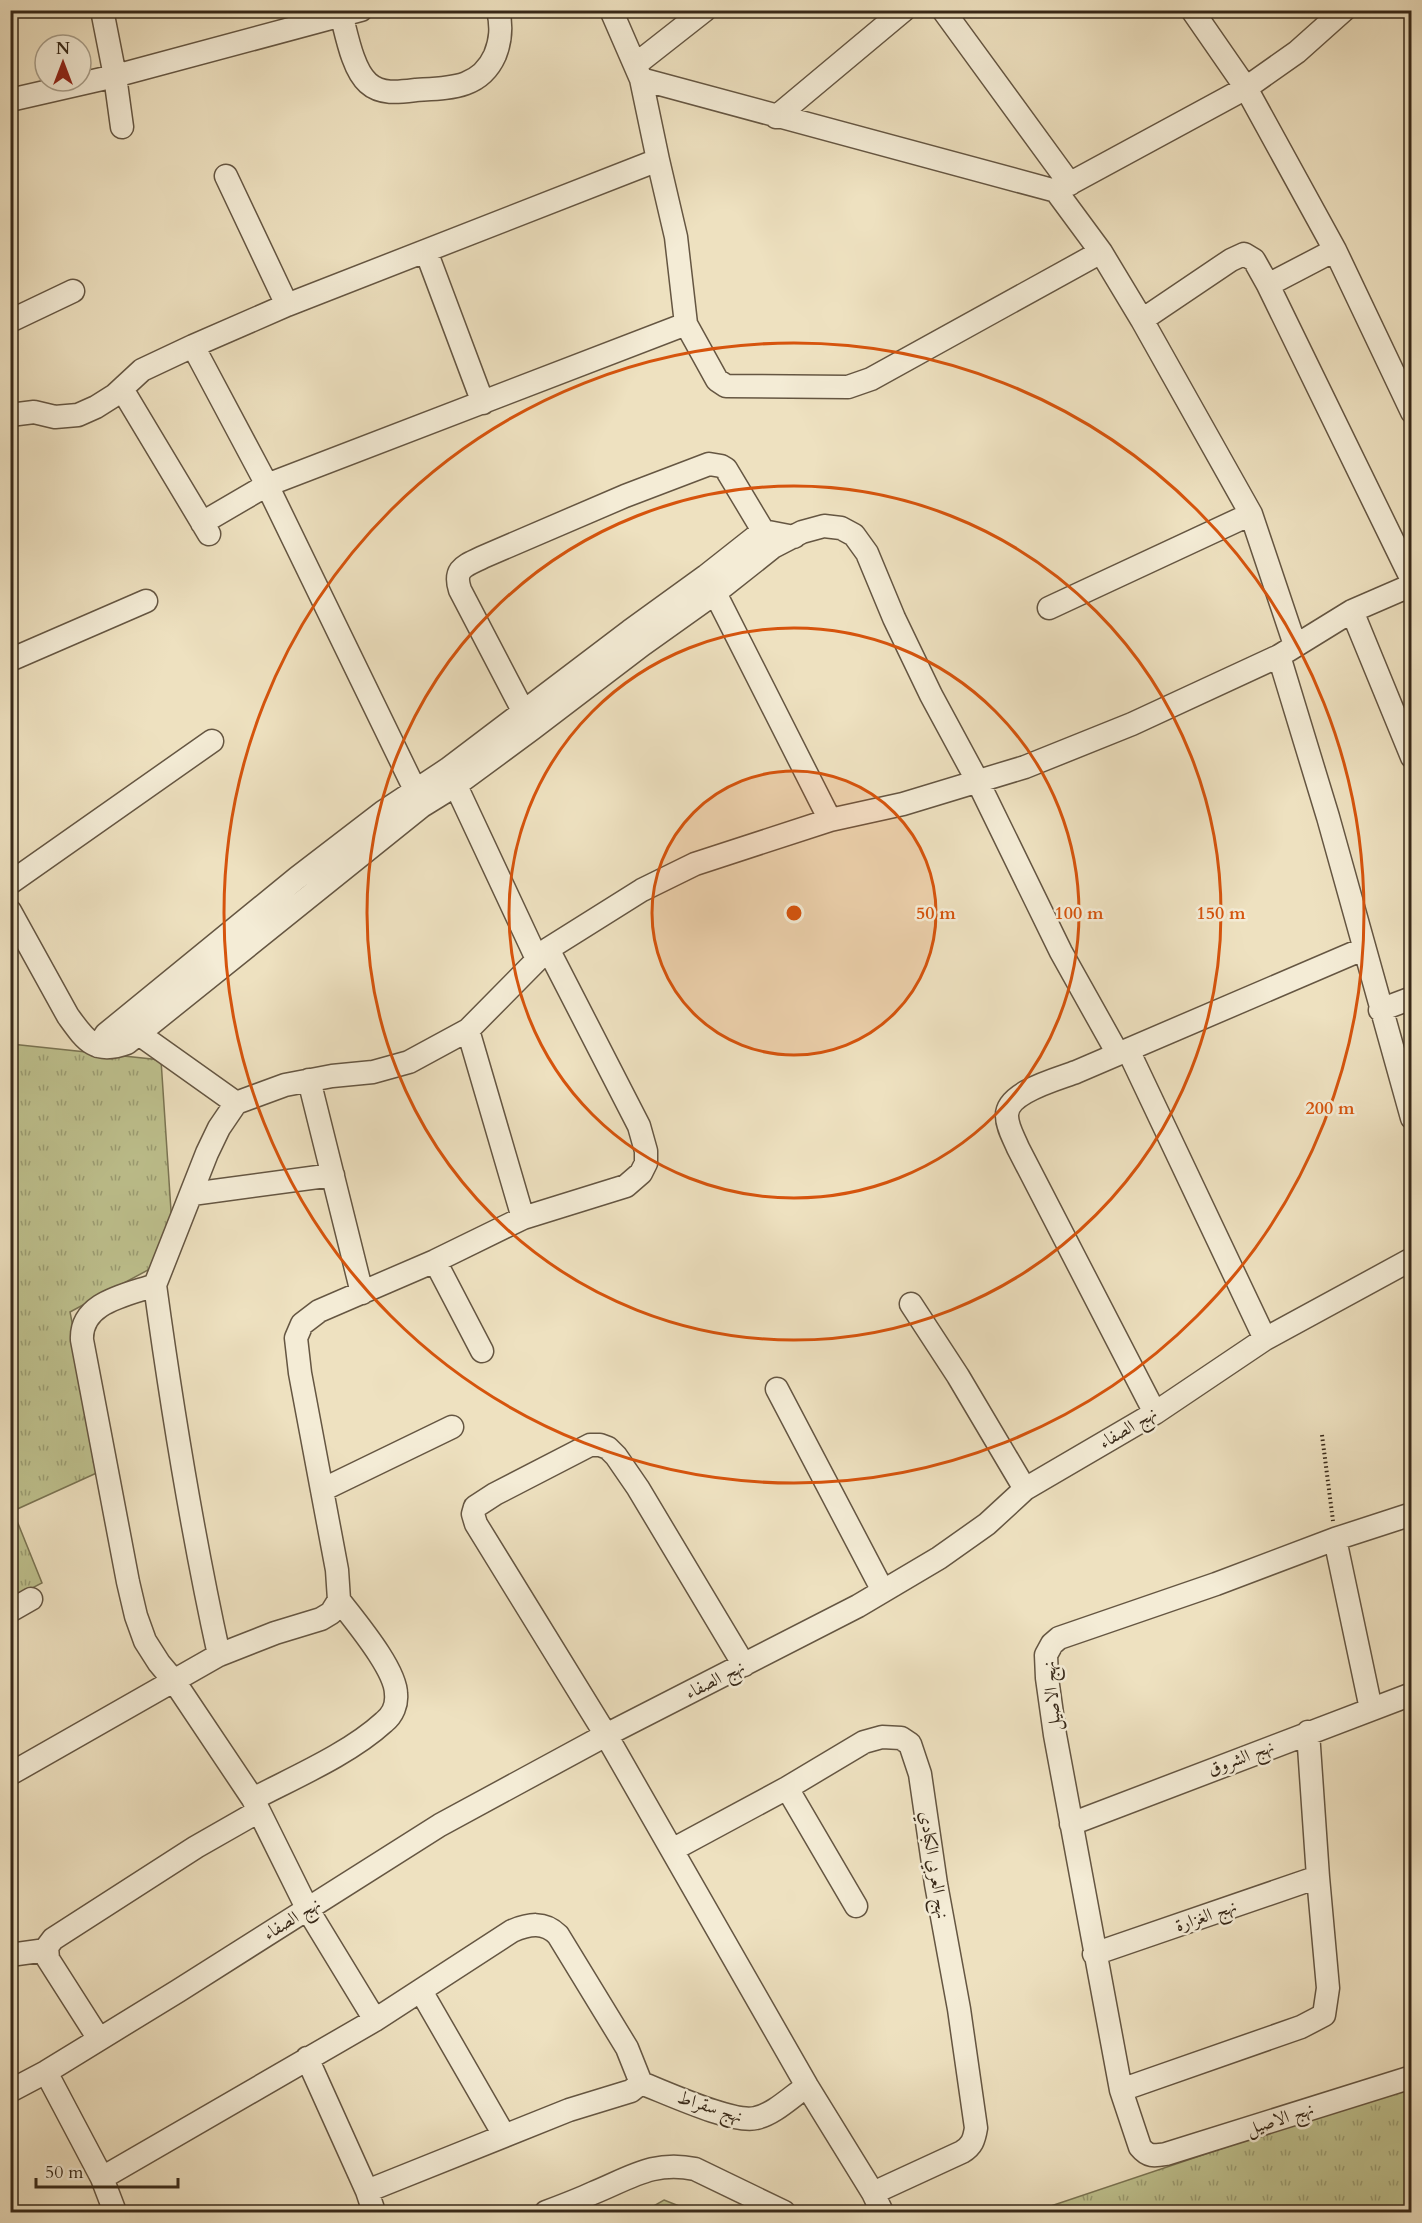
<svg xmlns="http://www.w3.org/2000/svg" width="1422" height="2223" font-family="Cardo,Amiri,serif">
<defs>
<pattern id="grass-tufts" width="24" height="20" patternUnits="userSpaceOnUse" patternTransform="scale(1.5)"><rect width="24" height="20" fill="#bec18e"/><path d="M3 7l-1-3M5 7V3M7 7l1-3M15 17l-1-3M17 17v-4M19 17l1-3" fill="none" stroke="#9b9d73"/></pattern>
</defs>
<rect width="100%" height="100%" fill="#eee1c0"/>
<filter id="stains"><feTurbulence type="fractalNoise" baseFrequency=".00333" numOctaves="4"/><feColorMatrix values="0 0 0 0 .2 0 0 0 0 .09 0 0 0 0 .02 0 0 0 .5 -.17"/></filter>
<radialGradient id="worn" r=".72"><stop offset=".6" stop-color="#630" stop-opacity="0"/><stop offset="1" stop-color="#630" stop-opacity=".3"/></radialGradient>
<!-- grass -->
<path fill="url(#grass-tufts)" stroke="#7a7453" stroke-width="1.5" d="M11 1044 161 1060 174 1256 70 1312 101 1471 13 1511 42 1583 11 1599Z
M1411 2085V2212H1033Z
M664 2200 694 2212H643Z"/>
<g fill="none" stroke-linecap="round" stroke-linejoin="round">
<!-- street casing -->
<g stroke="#655642" stroke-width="25">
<path id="street" d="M102 10 115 76 122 127
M340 10C346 31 352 69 368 83 381 95 400 92 416 90 449 88 480 89 495 55 501 40 502 27 498 10
M611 10 641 79 1056 191 1101 252 1142 320 1251 514 1295 645
M943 10 1070 184
M1192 10 1246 88 1335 250 1412 412
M635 65 705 10
M10 100 115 76 361 10
M776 117 904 10
M226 176 287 305
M1056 191 1246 88 1297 52 1344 10
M426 251 483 403
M1268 285 1335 250
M1142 320 1231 260 1244 254 1254 260 1268 285 1412 580
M10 321 73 291
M686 324 717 380 726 386 848 387 871 379 1101 252
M193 346 267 485 421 802
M122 389 209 534
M10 415 34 412 55 417 78 415 96 407 115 395 142 370 193 346 287 305 658 160 641 79
M202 523 267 485 686 324 676 237 658 160
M709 581 830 820
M1049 608 1251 514
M1352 611 1412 757
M1279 656 1328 817 1412 1118
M10 660 146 601
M530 724 460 590C453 568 465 566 483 557L625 496 709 464 721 466 726 469 771 544
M450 773 537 959
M10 883 212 741
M10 911 68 1016C86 1041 95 1055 127 1043L422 806 456 785 532 729 642 645 715 593 773 547 802 532 824 526 841 528 854 535 867 553 894 618 931 695 978 782 1061 952 1118 1054
M1380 1010 1412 998
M468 1030 523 1218
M139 1034 236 1103
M98 1046 106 1034 297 878 383 812 448 769 630 631 706 576 763 531 794 537
M1128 1050 1265 1339
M309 1080 362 1293
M192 1194 333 1175
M435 1261 482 1351
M155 1285C172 1409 192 1532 219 1655
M911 1304 958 1376 1025 1489
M777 1389 883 1591
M1155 1413 1018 1148C1014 1138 1007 1127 1007 1116 1006 1092 1058 1079 1076 1072L1363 949
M322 1490 452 1427
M1412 1514 1335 1539 1216 1584 1059 1638 1052 1644 1046 1655 1047 1678 1055 1735 1121 2090 1140 2147C1148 2157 1154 2156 1166 2154L1412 2077
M1335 1539 1371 1709
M10 1611 31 1599
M744 1665 638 1488 616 1456 608 1448 600 1445H590L495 1494 475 1507 473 1514 476 1524 606 1735 807 2086 873 2193 882 2212
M10 1774 219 1655 275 1633 321 1619 331 1613 339 1600 337 1570 300 1373 296 1338 302 1324 319 1311 435 1261 523 1218 626 1186 641 1173 646 1163V1151L639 1126 548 949
M787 1788 856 1906
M253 1799C295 1777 349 1754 384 1722 393 1715 397 1704 396 1694 396 1669 354 1620 339 1600
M1071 1824 1412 1694
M672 1850 787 1788 864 1742 882 1737 901 1738 910 1744 920 1774 936 1884 959 2009 976 2128C974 2140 972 2146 962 2152L873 2193
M1094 1954 1318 1877
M10 1955 46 1950
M421 1991 504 2135
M375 2020 308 1910 253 1799 174 1681 159 1663 145 1641 136 1616 128 1582 82 1340C80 1302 127 1295 155 1285L207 1153 219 1128 236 1103 285 1085 332 1076 373 1072 409 1062 468 1030 548 949 642 890 695 864 830 820 903 804 1025 767 1132 724 1279 656 1352 611 1412 585
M99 2039 48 1959 47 1947 53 1939 196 1847 259 1811
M307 2058 367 2191 374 2212
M46 2072 102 2178 115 2212
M641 2083C665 2092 733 2124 756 2118 774 2114 791 2097 807 2086
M1121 2090 1301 2027 1324 2015 1328 1988 1318 1877 1308 1732
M10 2091 46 2072 178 1991 440 1825 606 1735 858 1606 939 1558 987 1524 1025 1489 1155 1413 1265 1339 1412 1259
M102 2178 375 2020 512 1931C529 1924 544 1921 558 1935L627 2048 641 2083
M367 2191 569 2110 631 2091 641 2083
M546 2212C562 2206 578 2200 593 2193 630 2178 654 2160 695 2169L784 2212"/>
</g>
<!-- path -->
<path stroke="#372818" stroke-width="4" stroke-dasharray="1.5 3" stroke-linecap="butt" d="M1322 1435 1333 1521"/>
<!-- street -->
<use href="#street" stroke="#f4ecd6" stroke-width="22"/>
</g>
<!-- distance rings -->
<circle cx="794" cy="913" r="142" fill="#d6540d" fill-opacity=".12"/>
<g fill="none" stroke="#d6540d" stroke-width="3">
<circle cx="794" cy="913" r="142"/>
<circle cx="794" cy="913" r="285"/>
<circle cx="794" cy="913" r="427"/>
<circle cx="794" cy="913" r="570"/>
</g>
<g text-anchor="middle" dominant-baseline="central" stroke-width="5" stroke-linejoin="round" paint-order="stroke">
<!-- street labels -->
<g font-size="18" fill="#372818" stroke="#f4ecd6">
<text transform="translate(1128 1428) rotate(-31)">نهج الصفاء</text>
<text transform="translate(715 1680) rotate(-27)">نهج الصفاء</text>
<text transform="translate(1052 1696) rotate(-95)">نهج الاصيل</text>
<text transform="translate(1241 1758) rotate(-21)">نهج الشروق</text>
<text transform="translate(934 1865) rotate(81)">نهج العربي الكبادي</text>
<text transform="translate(1206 1916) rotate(-19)">نهج الغزارة</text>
<text transform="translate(292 1919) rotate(-32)">نهج الصفاء</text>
<text transform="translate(710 2107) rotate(18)">نهج سقراط</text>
<text transform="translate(1280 2119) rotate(-18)">نهج الاصيل</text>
</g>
</g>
<circle cx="794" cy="913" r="9" fill="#d6540d" stroke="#f4ecd6" stroke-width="3"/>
<g font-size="18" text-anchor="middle" font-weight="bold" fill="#d6540d" stroke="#f4ecd6" stroke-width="5" stroke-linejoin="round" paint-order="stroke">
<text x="936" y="919">50 m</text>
<text x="1079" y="919">100 m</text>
<text x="1221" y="919">150 m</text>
<text x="1330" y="1114">200 m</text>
</g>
<!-- margin -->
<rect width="1422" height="2223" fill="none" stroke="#eee1c0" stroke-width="36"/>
<rect x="12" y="12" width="1398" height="2199" fill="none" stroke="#372818" stroke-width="3"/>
<rect x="18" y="18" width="1386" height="2187" fill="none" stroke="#372818" stroke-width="1.5"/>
<!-- north arrow -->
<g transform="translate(63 63)"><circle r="28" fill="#f4ecd6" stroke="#a89e8a" stroke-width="1.5"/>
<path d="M0-4.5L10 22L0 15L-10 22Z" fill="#8f2418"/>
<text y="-9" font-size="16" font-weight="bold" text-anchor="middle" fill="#372818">N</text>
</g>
<!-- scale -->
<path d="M36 2178v9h142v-9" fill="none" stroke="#372818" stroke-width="3"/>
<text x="45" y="2178" font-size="18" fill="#372818" stroke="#f4ecd6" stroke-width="4.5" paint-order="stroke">50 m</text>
<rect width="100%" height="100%" filter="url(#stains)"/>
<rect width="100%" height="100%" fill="url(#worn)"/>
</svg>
